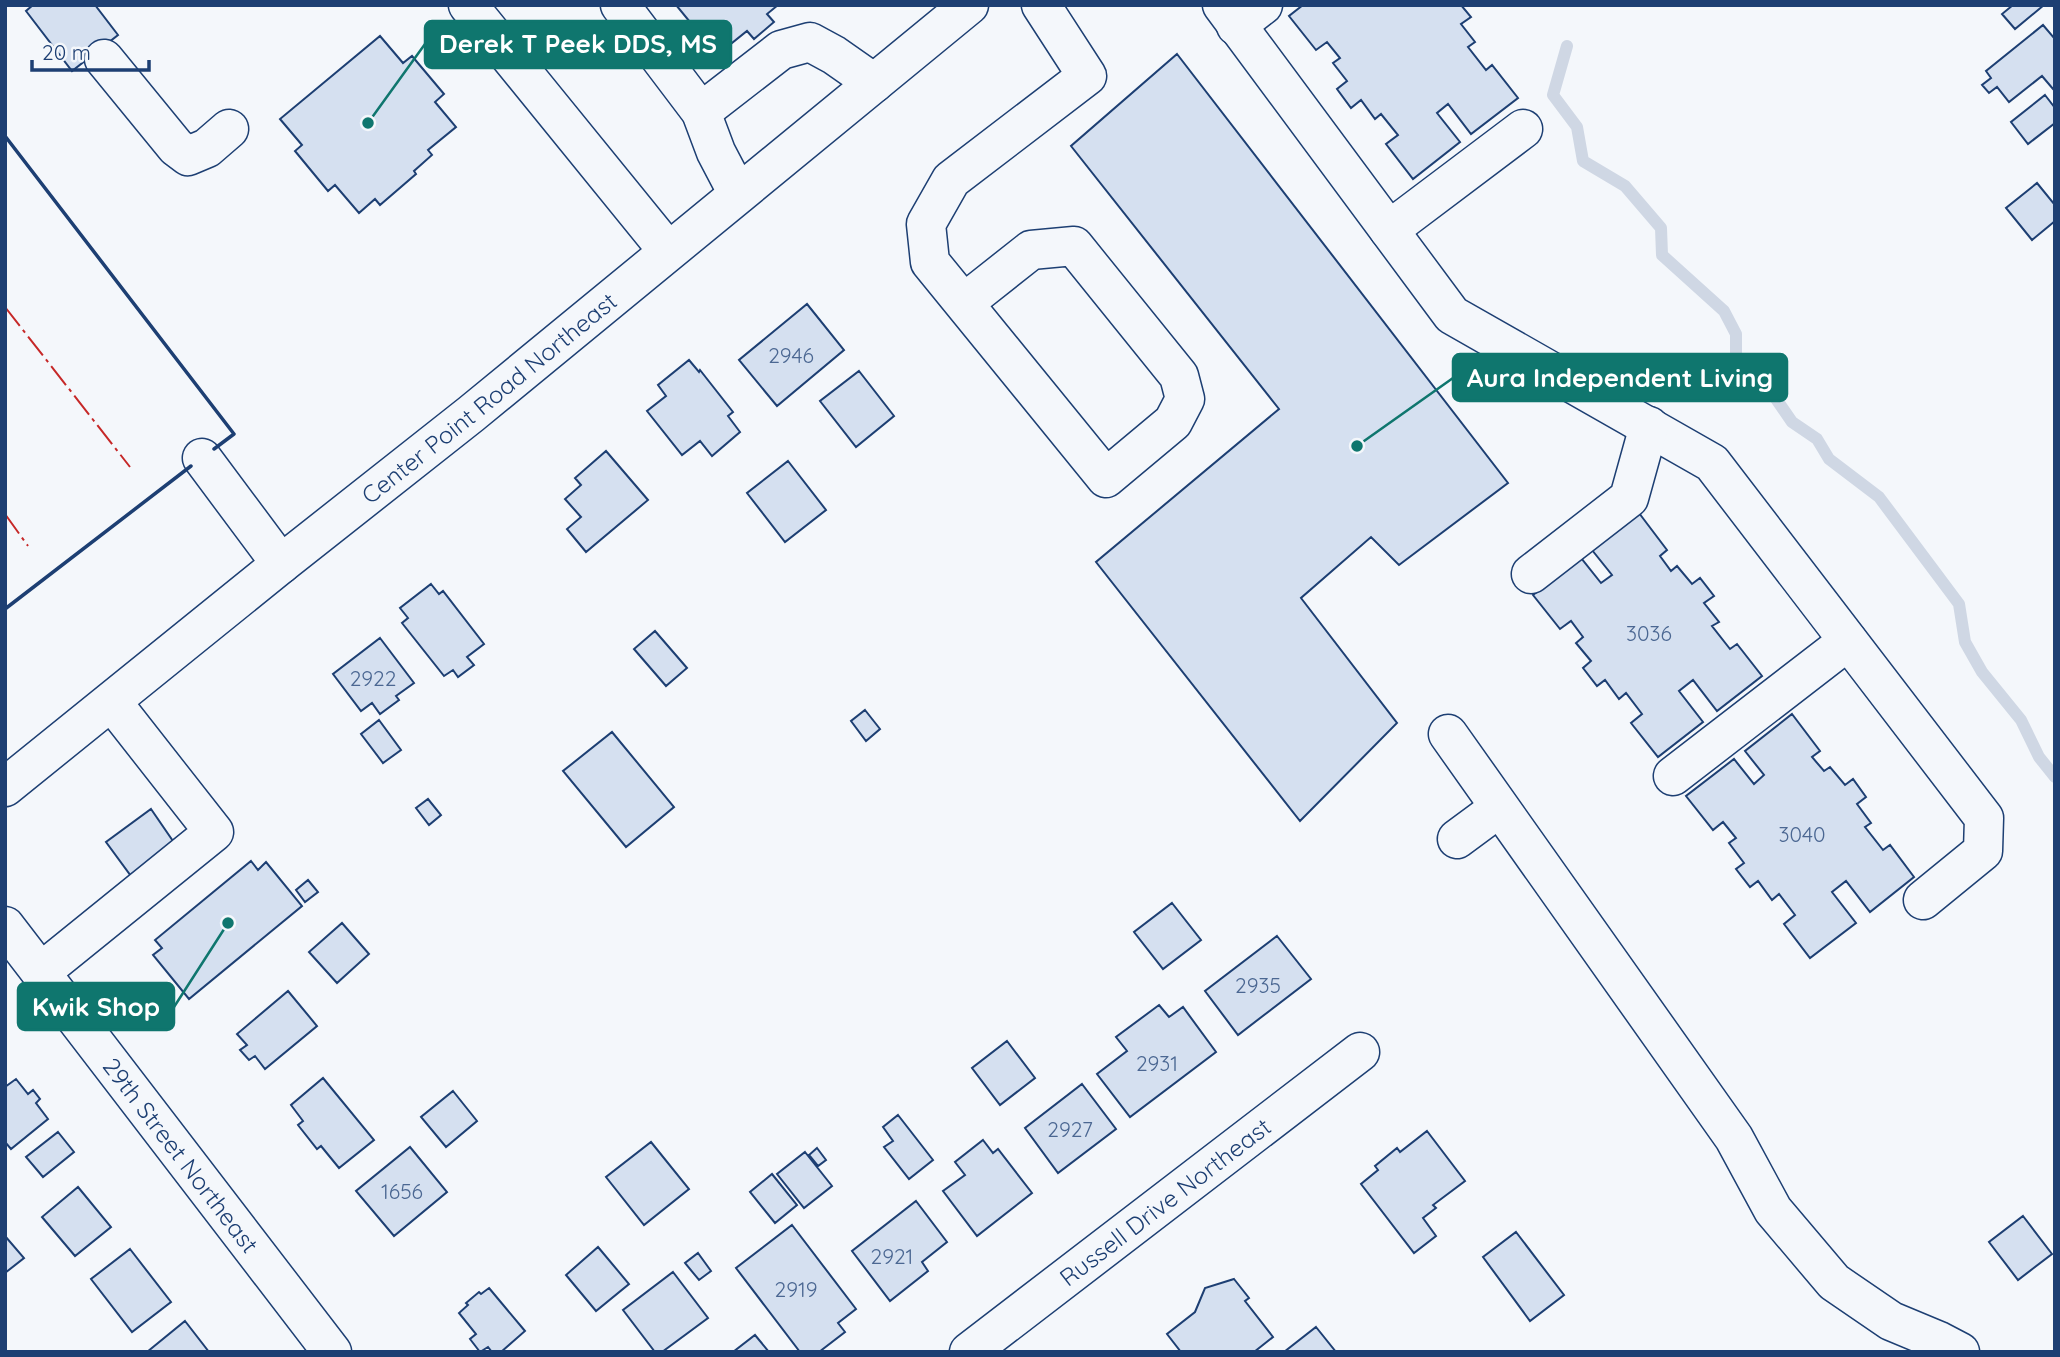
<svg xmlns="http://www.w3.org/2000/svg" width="2060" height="1357" font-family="Quicksand,sans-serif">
<rect width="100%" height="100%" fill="#f4f7fb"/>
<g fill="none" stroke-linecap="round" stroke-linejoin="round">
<!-- stream -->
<path stroke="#cfd7e4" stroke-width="12" d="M1567 46 1553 95 1577 127 1583 161 1625 186 1661 228 1662 255 1724 311 1736 334V362L1770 390 1792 422 1817 439 1829 459 1879 497 1959 604 1965 642 1982 672 2021 720 2039 757 2055 777"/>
</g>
<!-- building -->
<path fill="#d5e0f0" stroke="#1d3f73" stroke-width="2" d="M33 5H95L118 35 72 71 26 11Z
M676 5H778L767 14 774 22 754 39 747 31 717 55Z
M1303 5H1461L1471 17 1461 24 1475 42 1468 47 1486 70 1492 65 1518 98 1471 134 1448 104 1437 113 1460 142 1413 179 1386 144 1398 135 1381 114 1375 119 1361 100 1351 108 1337 89 1347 81 1333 63 1340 58 1327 42 1316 50 1289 16Z
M2013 5H2044L2015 29 2002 14Z
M2043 25 2055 39V88L2053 89 2042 76 2009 102 1997 87 1989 93 1982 85 1991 78 1986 71Z
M380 36 403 63 412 56 444 94 435 102 456 127 428 150 432 155 414 171 416 174 380 205 375 199 359 213 335 185 328 191 295 151 302 145 280 119Z
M1177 54 1508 483 1399 565 1371 537 1301 598 1397 723 1300 821 1096 562 1279 409 1071 146Z
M2045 95 2055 108V123L2028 144 2011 122Z
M2037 183 2055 205V221L2032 240 2006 208Z
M807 304 844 350 777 406 739 360Z
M689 360 699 372 700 370 733 412 728 416 740 432 712 456 700 441 682 455 647 411 666 396 658 385Z
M859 371 894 416 856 447 820 401Z
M606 451 648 500 586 552 567 529 581 517 565 499 581 485 575 478Z
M788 461 826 510 785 542 747 493Z
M1639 513 1667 550 1660 556 1671 571 1677 566 1692 584 1700 578 1714 596 1704 603 1719 622 1712 626 1730 649 1737 644 1762 676 1717 711 1693 680 1679 691 1703 722 1658 757 1631 723 1642 714 1626 693 1619 699 1605 680 1597 686 1583 668 1591 661 1576 643 1583 637 1571 621 1560 629 1533 595 1581 558 1601 583 1612 575 1592 550Z
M431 584 439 594 443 591 484 644 467 657 474 665 458 677 453 670 444 676 402 623 408 618 400 608Z
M655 631 687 668 666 686 634 649Z
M380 638 414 683 396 696 399 700 380 714 372 703 361 711 333 674Z
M865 710 880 729 866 741 851 721Z
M1792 714 1820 751 1812 757 1824 771 1830 767 1845 785 1853 779 1866 797 1857 804 1871 823 1865 827 1883 850 1890 845 1914 877 1870 912 1846 881 1832 892 1856 923 1810 958 1784 924 1795 915 1779 894 1772 900 1758 881 1750 887 1736 869 1744 863 1729 843 1736 838 1723 822 1713 830 1686 796 1734 759 1754 784 1764 775 1745 751Z
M379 720 401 750 383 763 361 734Z
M612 732 674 807 626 847 563 771Z
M428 799 441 815 429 825 416 808Z
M151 809 175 844 131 876 106 842Z
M251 861 258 870 266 862 302 906 189 999 153 955 162 948 155 940Z
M308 880 318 892 305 902 296 890Z
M1172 903 1201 940 1163 969 1134 932Z
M342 923 369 954 337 983 309 952Z
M1277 936 1311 979 1238 1035 1205 991Z
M288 991 317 1026 265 1069 255 1056 249 1060 240 1050 247 1045 237 1034Z
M1159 1005 1169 1017 1183 1007 1216 1052 1130 1117 1097 1074 1127 1051 1116 1037Z
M1007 1041 1035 1078 1000 1105 972 1068Z
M323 1078 374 1140 339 1168 321 1146 317 1149 298 1125 303 1121 291 1105Z
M16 1079 28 1094 33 1090 40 1099 36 1103 48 1119 11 1149 5 1142V1087Z
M1082 1084 1116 1129 1058 1173 1025 1128Z
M453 1091 477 1121 446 1147 421 1117Z
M898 1115 933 1160 909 1179 884 1147 893 1141 883 1127Z
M1427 1131 1465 1181 1433 1205 1436 1208 1423 1218 1436 1236 1414 1253 1361 1184 1378 1170 1375 1166 1397 1148 1400 1152Z
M58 1132 74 1152 43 1177 26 1157Z
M983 1140 993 1153 998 1149 1032 1193 977 1236 943 1191 965 1175 955 1162Z
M651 1142 689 1189 644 1225 606 1177Z
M410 1147 447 1192 394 1236 356 1191Z
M817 1148 826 1160 818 1166 809 1155Z
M805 1152 832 1186 804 1208 777 1174Z
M772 1174 797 1205 775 1223 750 1192Z
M78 1187 111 1227 75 1256 42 1217Z
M916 1201 947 1242 922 1262 928 1271 890 1301 852 1251Z
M2023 1216 2052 1254 2018 1280 1989 1242Z
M792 1225 856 1309 838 1323 845 1332 819 1352H800L736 1268Z
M1516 1232 1564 1295 1530 1321 1483 1257Z
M5 1236 24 1258 5 1273Z
M598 1247 629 1284 596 1311 566 1275Z
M130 1249 171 1302 132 1332 91 1279Z
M698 1253 711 1271 699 1280 685 1263Z
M673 1272 708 1318 662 1352H655L623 1310Z
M1234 1279 1249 1298 1245 1301 1273 1337 1254 1352H1181L1167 1334 1195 1312 1205 1288Z
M489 1288 525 1331 501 1352H492L488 1347 480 1352 470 1339 476 1334 459 1313 468 1305 466 1303 479 1292 481 1294Z
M185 1321 209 1352H147Z
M1316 1327 1336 1352H1284Z
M755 1335 769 1352H733Z"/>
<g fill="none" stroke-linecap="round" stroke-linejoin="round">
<!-- minor casing -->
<g stroke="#1d3f73" stroke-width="41">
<g id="minor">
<path d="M468 5 668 251"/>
<path d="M620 5 701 112 716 152 738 194"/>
<path d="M1222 5 1452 315 1712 463 1984 818 1983 851 1923 900"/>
<path d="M1236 26 1263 5"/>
<path d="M104 59 176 147 188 156 207 148 229 129"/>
<path d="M701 112 781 50 810 42 834 55 874 83"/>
<path d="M1389 230 1523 129"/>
<path d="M964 303 1031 250 1074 246 1179 376 1185 399 1173 422 1106 478 930 262 926 224 951 180 1087 76 1041 5"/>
<path d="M202 458 281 564"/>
<path d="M1531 574 1629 498 1649 426"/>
<path d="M1448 734 1734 1138 1773 1210 1834 1282 1891 1321 1939 1341 1960 1352"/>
<path d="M1673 776 1848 641"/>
<path d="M1457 839 1499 808"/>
<path d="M41 972 214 832 112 702"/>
<path id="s1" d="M969 1352 1360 1052"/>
</g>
</g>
<!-- major casing -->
<g stroke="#1d3f73" stroke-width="41">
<g id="major">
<path id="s2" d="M5 787 281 564 471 414 969 5"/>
<path id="s3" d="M5 926 332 1352"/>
</g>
</g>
<!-- minor -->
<use href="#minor" stroke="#f4f7fb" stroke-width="38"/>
<!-- major -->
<use href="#major" stroke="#f4f7fb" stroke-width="38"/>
<!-- wall -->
<path stroke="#1d3f73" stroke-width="3.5" d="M5 136 234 434 214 449
M5 609 191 466"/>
<!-- power -->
<path stroke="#c62828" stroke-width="2" stroke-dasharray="24 5 3.5 5" stroke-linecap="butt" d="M5 307 130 467
M5 514 28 546"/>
</g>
<g text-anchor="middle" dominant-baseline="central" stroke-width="5" stroke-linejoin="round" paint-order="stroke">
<!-- number labels -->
<g font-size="21" fill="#4b6792">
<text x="791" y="355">2946</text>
<text x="1649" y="633">3036</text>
<text x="373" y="678">2922</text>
<text x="1802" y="834">3040</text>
<text x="1258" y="985">2935</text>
<text x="1157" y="1063">2931</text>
<text x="1070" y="1129">2927</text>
<text x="402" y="1191">1656</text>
<text x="892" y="1256">2921</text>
<text x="796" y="1289">2919</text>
</g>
<!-- street labels -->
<g font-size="24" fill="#1d3f73" stroke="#f4f7fb">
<text stroke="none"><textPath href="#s2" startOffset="621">Center Point Road Northeast</textPath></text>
<text stroke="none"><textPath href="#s3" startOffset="289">29th Street Northeast</textPath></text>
<text stroke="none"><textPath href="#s1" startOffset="247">Russell Drive Northeast</textPath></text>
</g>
</g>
<!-- callouts -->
<path fill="none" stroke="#0f766e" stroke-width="2.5" d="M368 123L425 44M1357 446L1453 378M228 923L174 1007"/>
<g fill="#0f766e" stroke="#f4f7fb" stroke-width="2.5">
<circle cx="368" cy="123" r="7"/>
<circle cx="1357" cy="446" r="7"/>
<circle cx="228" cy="923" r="7"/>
</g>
<g fill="#0f766e" stroke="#0f766e" stroke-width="2.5">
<rect x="425" y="21" width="306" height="47" rx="7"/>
<rect x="1453" y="354" width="334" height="47" rx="7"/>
<rect x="18" y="983" width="156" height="47" rx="7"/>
</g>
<g font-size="26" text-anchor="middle" font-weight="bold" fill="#fff">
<text x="578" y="53">Derek T Peek DDS, MS</text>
<text x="1620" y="387">Aura Independent Living</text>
<text x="96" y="1016">Kwik Shop</text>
</g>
<!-- border -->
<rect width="2060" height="1357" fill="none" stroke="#1d3f73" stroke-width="14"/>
<!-- scale -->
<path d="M32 60v10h117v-10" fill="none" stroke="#1d3f73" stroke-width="3.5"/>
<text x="42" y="60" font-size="21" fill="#1d3f73" stroke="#f4f7fb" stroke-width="5" paint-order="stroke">20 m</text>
</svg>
